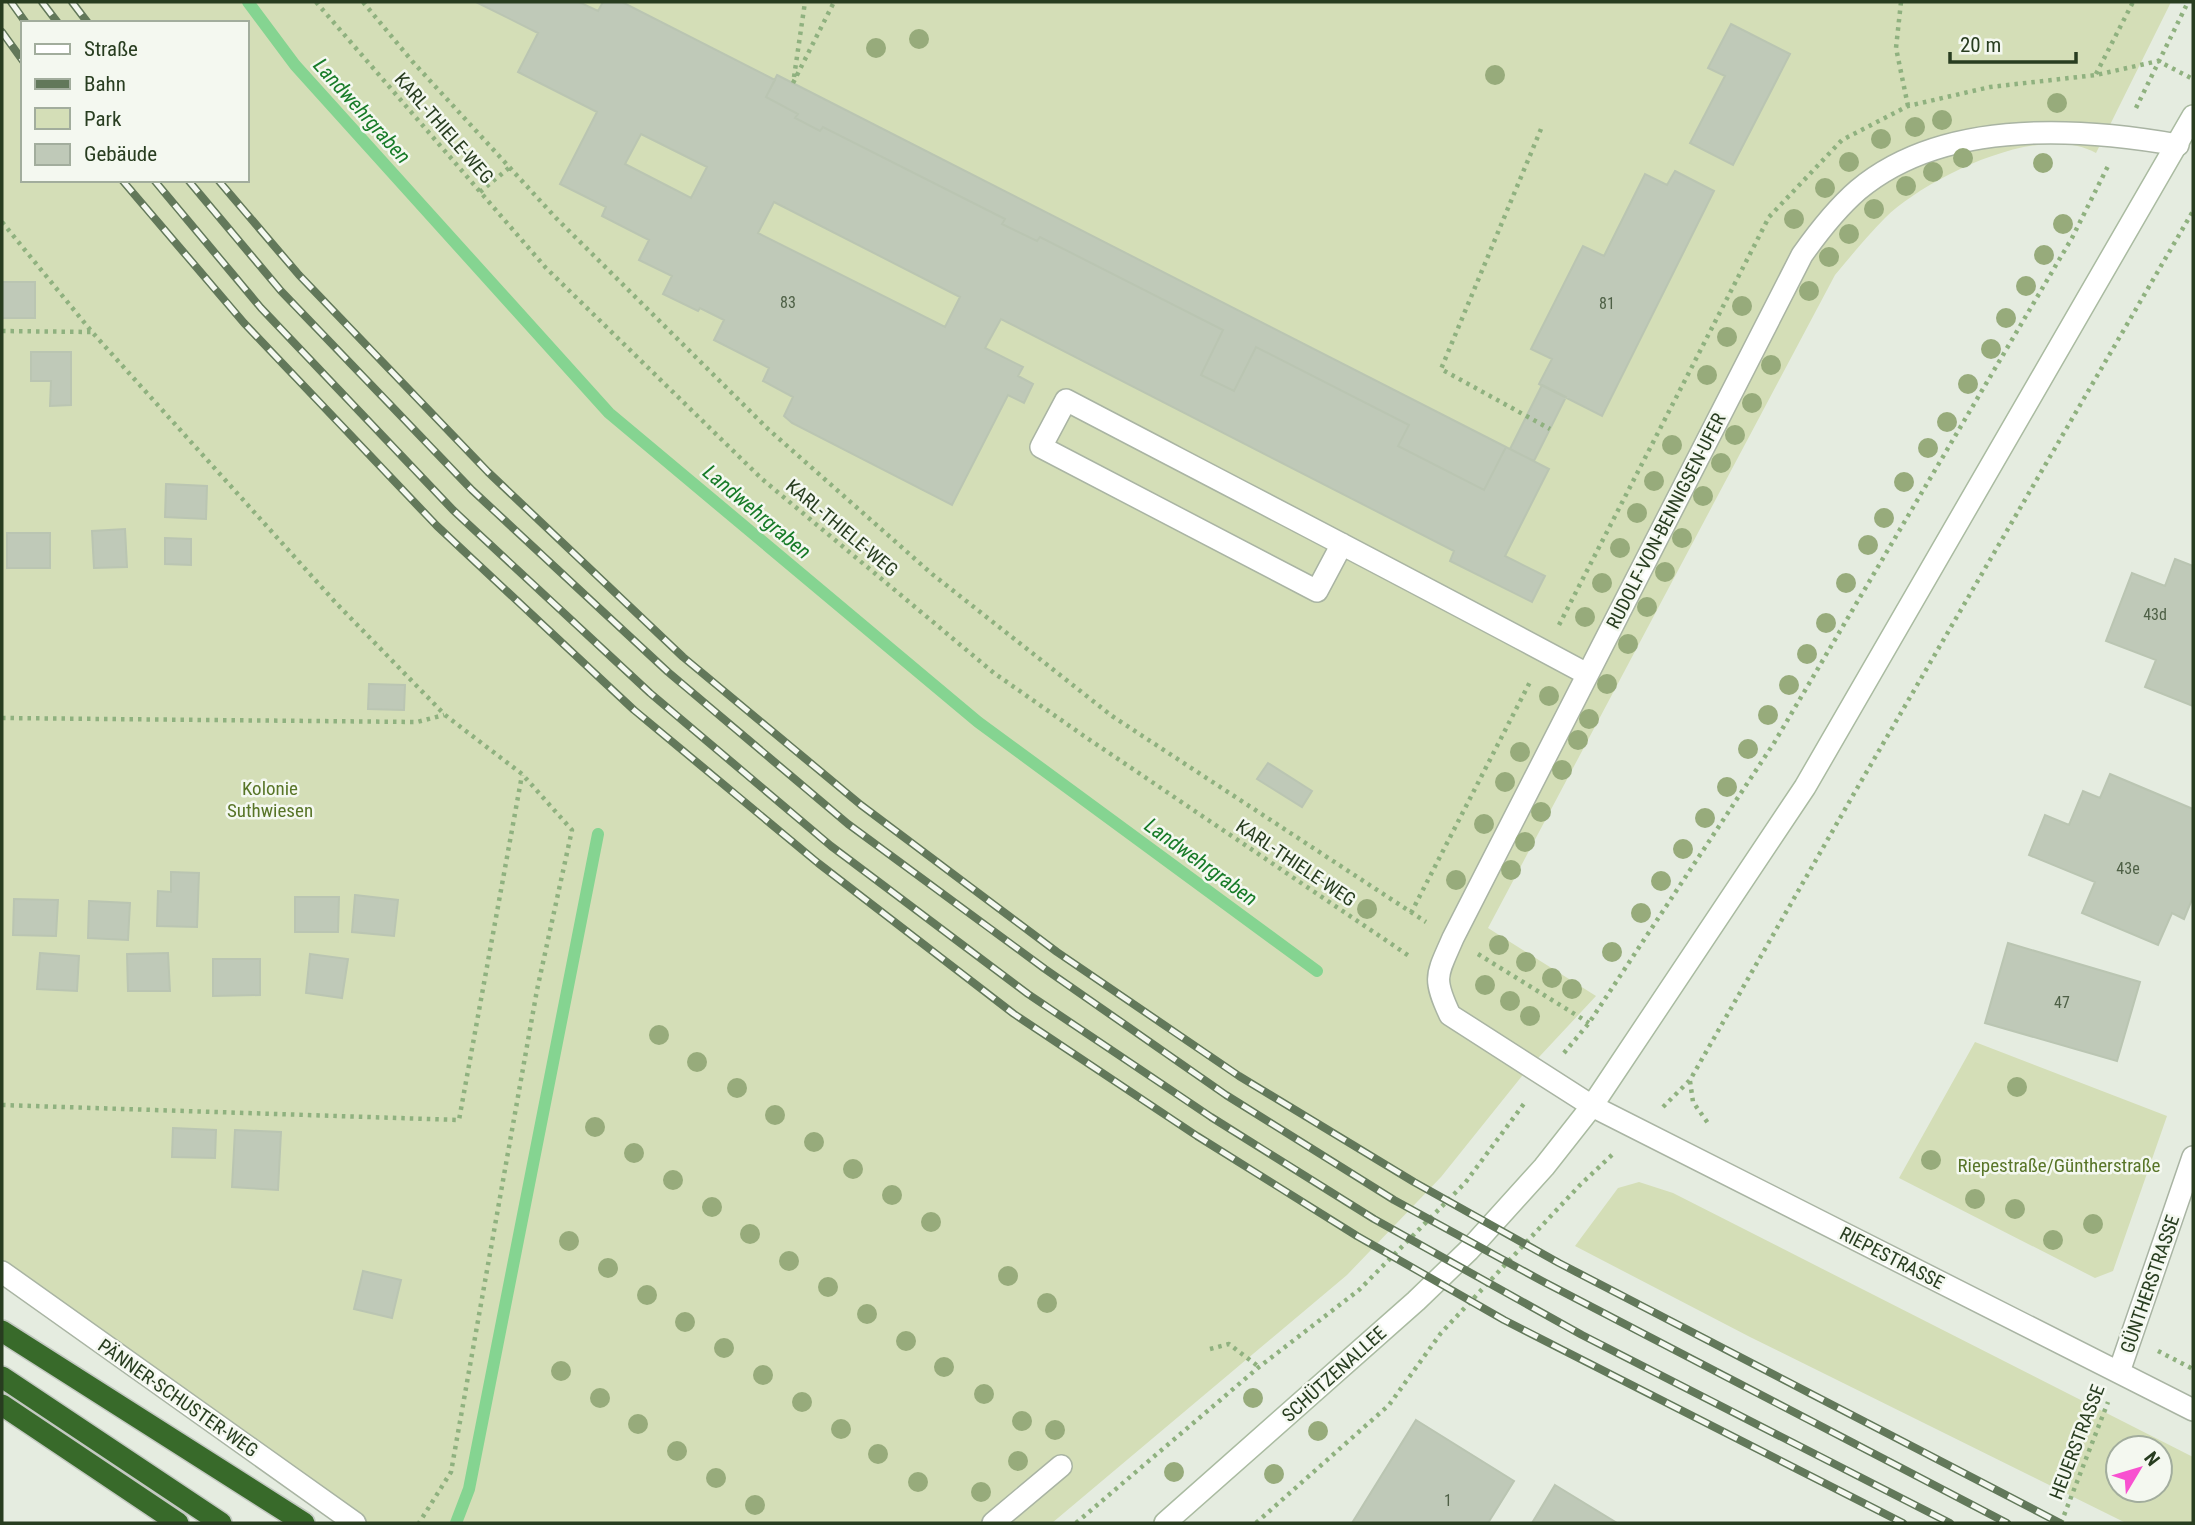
<svg xmlns="http://www.w3.org/2000/svg" width="2195" height="1525" font-family="'Roboto Condensed',sans-serif">
<rect width="100%" height="100%" fill="#e5ece0"/>
<!-- green -->
<path fill="#d4deb7" fill-rule="evenodd" d="M2 2H2171L2096 153C2041 121 1926 178 1885 218 1867 236 1851 256 1835 275L1488 928 1596 996 1526 1071 1441 1177 1347 1275 1052 1523H345L2 1281ZM23 23H247V180H23Z
M1975 1042 2167 1116 2113 1271 2095 1278 1899 1178Z
M1639 1182 1673 1193 2193 1457V1523H2126L1750 1337 1575 1246 1618 1188ZM2160 1448V1490H2118V1448Z"/>
<g fill="none" stroke-linecap="round" stroke-linejoin="round">
<!-- stream -->
<path stroke="#85d491" stroke-width="12" d="M248 2 295 65 609 413 978 722 1317 971
M456 1523 469 1489 598 834"/>
</g>
<!-- building -->
<path fill="#bfc9b8" stroke="#bac5b2" stroke-width="2" fill-rule="evenodd" d="M476 2H579L598 11 603 2H622L775 80 766 97 798 114 795 118 820 131 823 127 1005 219 1002 224 1037 241 1040 237 1223 330 1201 375 1234 391 1256 347 1409 425 1398 446 1484 490 1506 447 1549 469 1505 556 1545 576 1532 602 1450 561 1454 551 1001 319 985 348 1023 367 1018 376 1033 384 1024 403 1008 395 952 505 792 423 784 416 793 397 763 381 769 368 714 340 724 320 700 308 698 311 663 294 672 276 639 260 649 240 602 216 606 207 560 184 597 112 518 72 538 33ZM641 134 707 167 691 198 625 164ZM774 202 960 297 945 327 758 233Z
M1731 24 1790 54 1733 165 1690 143 1725 76 1708 68Z
M777 75 1506 447 1484 490 1398 446 1409 425 1256 347 1234 391 1201 375 1223 330 1040 237 1037 241 1002 224 1005 219 823 127 820 131 795 118 798 114 766 97Z
M1675 171 1714 191 1602 416 1539 384 1552 359 1531 349 1583 246 1604 256 1645 174 1667 185Z
M2 282H35V318H2Z
M31 352H71V405L50 406 51 381H31Z
M1542 385 1566 397 1534 461 1510 449Z
M166 484 207 486 206 519 165 517Z
M125 529 127 567 94 568 92 531Z
M7 533H50V568H7Z
M165 538 191 539V565L165 564Z
M2175 559 2193 566V706L2145 687 2156 660 2106 641 2132 573 2165 586Z
M369 684 405 685 404 710 368 709Z
M1268 763 1312 791 1302 807 1257 779Z
M2110 774 2193 809V897L2184 919 2172 913 2158 945 2082 913 2095 882 2029 855 2045 815 2069 825 2083 791 2100 798Z
M171 872 199 873 197 927 157 926 158 891 171 892Z
M355 895 398 900 394 936 352 932Z
M295 897H339L338 932H295Z
M14 899 58 900 56 936 13 935Z
M89 901 130 903 128 940 88 938Z
M2008 943 2140 982 2117 1061 1985 1023Z
M40 953 79 956 77 991 37 989Z
M168 953 170 991H128L127 954Z
M310 954 348 959 342 998 306 993Z
M213 959H260V995L213 996Z
M173 1128 216 1130 215 1158 172 1157Z
M235 1130 281 1132 278 1190 232 1187Z
M363 1271 401 1280 392 1318 354 1309Z
M1416 1420 1514 1481 1488 1523H1352Z
M1555 1485 1617 1523H1532Z"/>
<g fill="none" stroke-linecap="round" stroke-linejoin="round">
<!-- lane casing -->
<g stroke="#a9b4a3" stroke-width="24">
<path id="lane" d="M1342 544 1317 591 1041 447 1066 400C1240 491 1414 581 1587 674
M2 1272 355 1523
M993 1523 1061 1466"/>
</g>
<!-- street casing -->
<g stroke="#a9b4a3" stroke-width="24">
<path id="street" d="M2178 145C2076 127 1943 119 1858 190 1836 209 1819 231 1802 255L1453 938C1437 975 1432 977 1450 1015L1592 1106 2193 1410
M2119 1372 2193 1157"/>
</g>
<!-- secondary casing -->
<g stroke="#aabba1" stroke-width="24">
<path id="secondary" d="M1165 1523 1416 1301 1469 1250 1544 1167 1592 1106 1805 787 2193 116"/>
</g>
<!-- highway casing -->
<g stroke="#c3c9c1" stroke-width="24">
<path id="highway" d="M2 1331 304 1523
M2 1377 221 1523
M2 1405 178 1523"/>
</g>
<!-- path -->
<path stroke="#8fb17f" stroke-width="4.5" stroke-dasharray="3.5 5" stroke-linecap="butt" d="M316 2 546 268 762 479 994 673 1084 736 1412 958
M363 2 412 61 556 218 768 429 932 574 1112 716 1426 922
M1901 2 1896 48 1908 106
M2096 74 2133 2
M794 77 805 2
M793 83 834 2
M2136 108 2188 2
M1541 129 1441 369 1550 429
M480 192 510 167
M2 222 92 332 336 603 445 715 522 774 572 830 537 990 451 1472 419 1523
M2 331 92 332
M1559 625 1769 217 1842 140 1908 106 1990 87 2096 75 2158 61 2193 79
M2 718 417 722 444 715
M1411 913 1531 680
M1478 954 1589 1023
M1564 1053 1589 1023 1774 743 2072 238 2108 166
M1690 1081 1693 1102 1710 1126
M2 1105 459 1120 522 775
M1663 1107 1690 1080 1852 797 2193 211
M1210 1349 1229 1344 1259 1367
M2158 1351 2193 1369
M1076 1523 1259 1367 1359 1290 1465 1183 1526 1101
M1256 1523 1389 1405 1441 1333 1580 1185 1613 1154
M2061 1523 2108 1402"/>
<!-- lane -->
<use href="#lane" stroke="#fff" stroke-width="21"/>
<!-- street -->
<use href="#street" stroke="#fff" stroke-width="21"/>
<!-- secondary -->
<use href="#secondary" stroke="#fff" stroke-width="21"/>
<!-- highway -->
<use href="#highway" stroke="#386a2a" stroke-width="21"/>
<!-- rail casing -->
<g stroke="#62785a" stroke-width="8">
<path id="rail" d="M11 2 26 23
M42 2 58 23
M72 2 88 23
M2 32 23 61
M122 180 244 323 437 526 634 710 818 863 1014 1014 1197 1136 1357 1236 1504 1320 1903 1523
M154 180 261 308 453 510 650 693 831 846 1028 994 1211 1117 1374 1219 1582 1335 1950 1523
M188 180 281 291 472 490 668 672 848 824 1045 969 1226 1095 1394 1200 1542 1281 2007 1523
M218 180 299 275 488 472 683 657 861 805 1057 952 1239 1076 1414 1182 1559 1263 2060 1523"/>
</g>
<!-- rail -->
<use href="#rail" stroke="#f4f8f0" stroke-width="5" stroke-dasharray="16" stroke-linecap="butt"/>
</g>
<!-- trees -->
<g fill="#97ab7b">
<circle cx="919" cy="39" r="10"/>
<circle cx="876" cy="48" r="10"/>
<circle cx="1495" cy="75" r="10"/>
<circle cx="2057" cy="103" r="10"/>
<circle cx="1942" cy="120" r="10"/>
<circle cx="1915" cy="127" r="10"/>
<circle cx="1881" cy="139" r="10"/>
<circle cx="1963" cy="158" r="10"/>
<circle cx="1849" cy="162" r="10"/>
<circle cx="2043" cy="163" r="10"/>
<circle cx="1933" cy="172" r="10"/>
<circle cx="1906" cy="186" r="10"/>
<circle cx="1825" cy="188" r="10"/>
<circle cx="1874" cy="209" r="10"/>
<circle cx="1794" cy="219" r="10"/>
<circle cx="2063" cy="224" r="10"/>
<circle cx="1849" cy="234" r="10"/>
<circle cx="2044" cy="255" r="10"/>
<circle cx="1829" cy="257" r="10"/>
<circle cx="2026" cy="286" r="10"/>
<circle cx="1809" cy="291" r="10"/>
<circle cx="1742" cy="306" r="10"/>
<circle cx="2006" cy="318" r="10"/>
<circle cx="1727" cy="337" r="10"/>
<circle cx="1991" cy="349" r="10"/>
<circle cx="1771" cy="365" r="10"/>
<circle cx="1707" cy="375" r="10"/>
<circle cx="1968" cy="384" r="10"/>
<circle cx="1752" cy="403" r="10"/>
<circle cx="1947" cy="422" r="10"/>
<circle cx="1735" cy="435" r="10"/>
<circle cx="1672" cy="445" r="10"/>
<circle cx="1928" cy="448" r="10"/>
<circle cx="1721" cy="463" r="10"/>
<circle cx="1654" cy="481" r="10"/>
<circle cx="1904" cy="482" r="10"/>
<circle cx="1703" cy="496" r="10"/>
<circle cx="1637" cy="513" r="10"/>
<circle cx="1884" cy="518" r="10"/>
<circle cx="1682" cy="538" r="10"/>
<circle cx="1868" cy="545" r="10"/>
<circle cx="1620" cy="548" r="10"/>
<circle cx="1665" cy="572" r="10"/>
<circle cx="1602" cy="583" r="10"/>
<circle cx="1846" cy="583" r="10"/>
<circle cx="1647" cy="607" r="10"/>
<circle cx="1585" cy="617" r="10"/>
<circle cx="1826" cy="623" r="10"/>
<circle cx="1628" cy="644" r="10"/>
<circle cx="1807" cy="654" r="10"/>
<circle cx="1607" cy="684" r="10"/>
<circle cx="1789" cy="685" r="10"/>
<circle cx="1549" cy="696" r="10"/>
<circle cx="1768" cy="715" r="10"/>
<circle cx="1589" cy="719" r="10"/>
<circle cx="1578" cy="740" r="10"/>
<circle cx="1748" cy="749" r="10"/>
<circle cx="1520" cy="752" r="10"/>
<circle cx="1562" cy="770" r="10"/>
<circle cx="1505" cy="782" r="10"/>
<circle cx="1727" cy="787" r="10"/>
<circle cx="1541" cy="812" r="10"/>
<circle cx="1705" cy="818" r="10"/>
<circle cx="1484" cy="824" r="10"/>
<circle cx="1525" cy="842" r="10"/>
<circle cx="1683" cy="849" r="10"/>
<circle cx="1511" cy="870" r="10"/>
<circle cx="1456" cy="880" r="10"/>
<circle cx="1661" cy="881" r="10"/>
<circle cx="1367" cy="909" r="10"/>
<circle cx="1641" cy="913" r="10"/>
<circle cx="1499" cy="945" r="10"/>
<circle cx="1612" cy="952" r="10"/>
<circle cx="1526" cy="962" r="10"/>
<circle cx="1552" cy="978" r="10"/>
<circle cx="1485" cy="985" r="10"/>
<circle cx="1572" cy="989" r="10"/>
<circle cx="1510" cy="1001" r="10"/>
<circle cx="1530" cy="1016" r="10"/>
<circle cx="659" cy="1035" r="10"/>
<circle cx="697" cy="1062" r="10"/>
<circle cx="2017" cy="1087" r="10"/>
<circle cx="737" cy="1088" r="10"/>
<circle cx="775" cy="1115" r="10"/>
<circle cx="595" cy="1127" r="10"/>
<circle cx="814" cy="1142" r="10"/>
<circle cx="634" cy="1153" r="10"/>
<circle cx="1931" cy="1160" r="10"/>
<circle cx="853" cy="1169" r="10"/>
<circle cx="673" cy="1180" r="10"/>
<circle cx="892" cy="1195" r="10"/>
<circle cx="1975" cy="1199" r="10"/>
<circle cx="712" cy="1207" r="10"/>
<circle cx="2015" cy="1209" r="10"/>
<circle cx="931" cy="1222" r="10"/>
<circle cx="2093" cy="1224" r="10"/>
<circle cx="750" cy="1234" r="10"/>
<circle cx="2053" cy="1240" r="10"/>
<circle cx="569" cy="1241" r="10"/>
<circle cx="789" cy="1261" r="10"/>
<circle cx="608" cy="1268" r="10"/>
<circle cx="1008" cy="1276" r="10"/>
<circle cx="828" cy="1287" r="10"/>
<circle cx="647" cy="1295" r="10"/>
<circle cx="1047" cy="1303" r="10"/>
<circle cx="867" cy="1314" r="10"/>
<circle cx="685" cy="1322" r="10"/>
<circle cx="906" cy="1341" r="10"/>
<circle cx="724" cy="1348" r="10"/>
<circle cx="944" cy="1367" r="10"/>
<circle cx="561" cy="1371" r="10"/>
<circle cx="763" cy="1375" r="10"/>
<circle cx="984" cy="1394" r="10"/>
<circle cx="600" cy="1398" r="10"/>
<circle cx="1253" cy="1398" r="10"/>
<circle cx="802" cy="1402" r="10"/>
<circle cx="1022" cy="1421" r="10"/>
<circle cx="638" cy="1424" r="10"/>
<circle cx="841" cy="1429" r="10"/>
<circle cx="1055" cy="1430" r="10"/>
<circle cx="1318" cy="1431" r="10"/>
<circle cx="677" cy="1451" r="10"/>
<circle cx="878" cy="1454" r="10"/>
<circle cx="1018" cy="1461" r="10"/>
<circle cx="1174" cy="1472" r="10"/>
<circle cx="1274" cy="1474" r="10"/>
<circle cx="716" cy="1478" r="10"/>
<circle cx="918" cy="1482" r="10"/>
<circle cx="981" cy="1492" r="10"/>
<circle cx="755" cy="1505" r="10"/>
</g>
<g text-anchor="middle" dominant-baseline="central" stroke-width="5" stroke-linejoin="round" paint-order="stroke">
<!-- number labels -->
<g font-size="16" fill="#4e6046">
<text x="788" y="302">83</text>
<text x="1607" y="303">81</text>
<text x="2155" y="614">43d</text>
<text x="2128" y="868">43e</text>
<text x="2062" y="1002">47</text>
<text x="1448" y="1500">1</text>
</g>
<!-- street labels -->
<g font-size="19" fill="#283d20" stroke="#f4f8f0">
<text transform="translate(444 128) rotate(49)">KARL-THIELE-WEG</text>
<text transform="translate(1666 521) rotate(-63)">RUDOLF-VON-BENNIGSEN-UFER</text>
<text transform="translate(842 528) rotate(40)">KARL-THIELE-WEG</text>
<text transform="translate(1296 863) rotate(34)">KARL-THIELE-WEG</text>
<text transform="translate(1892 1258) rotate(27)">RIEPESTRASSE</text>
<text transform="translate(2150 1284) rotate(-71)">GÜNTHERSTRASSE</text>
<text transform="translate(1334 1374) rotate(-42)">SCHÜTZENALLEE</text>
<text transform="translate(178 1398) rotate(35)">PÄNNER-SCHUSTER-WEG</text>
<text transform="translate(2077 1442) rotate(-69)">HEUERSTRASSE</text>
</g>
<!-- park labels -->
<g font-size="19" fill="#587528" stroke="#f4f8f0">
<text x="270" y="788">Kolonie<tspan x="270" dy="22">Suthwiesen</tspan></text>
<text x="2059" y="1165">Riepestraße/Güntherstraße</text>
</g>
<!-- water labels -->
<g font-size="21" font-style="italic" fill="#177b28" stroke="#f4f8f0">
<text transform="translate(362 111) rotate(48)">Landwehrgraben</text>
<text transform="translate(757 512) rotate(40)">Landwehrgraben</text>
<text transform="translate(1201 862) rotate(36)">Landwehrgraben</text>
</g>
</g>
<!-- border -->
<rect width="2195" height="1525" fill="none" stroke="#283d20" stroke-width="7"/>
<!-- legend -->
<rect x="21" y="21" width="228" height="161" fill="#f4f8f0" stroke="#a2ad9d" stroke-width="2"/>
<rect x="35" y="44" width="35" height="10" fill="#ffffff" stroke="#a2ad9d" stroke-width="2"/>
<text x="84" y="56" font-size="21" fill="#283d20">Straße</text>
<rect x="35" y="79" width="35" height="10" fill="#62785a" stroke="#a2ad9d" stroke-width="2"/>
<text x="84" y="91" font-size="21" fill="#283d20">Bahn</text>
<rect x="35" y="108" width="35" height="21" fill="#d4deb7" stroke="#a2ad9d" stroke-width="2"/>
<text x="84" y="126" font-size="21" fill="#283d20">Park</text>
<rect x="35" y="144" width="35" height="21" fill="#bfc9b8" stroke="#a2ad9d" stroke-width="2"/>
<text x="84" y="161" font-size="21" fill="#283d20">Gebäude</text>
<!-- north arrow -->
<g transform="translate(2139 1469) rotate(52)"><circle r="33" fill="#f4f8f0" stroke="#a2ad9d" stroke-width="2"/>
<path d="M0-5L12 26L0 18L-12 26Z" fill="#f851d0"/>
<text y="-10" font-size="19" font-weight="bold" text-anchor="middle" fill="#283d20">N</text>
</g>
<!-- scale -->
<path d="M1950 52v10h126v-10" fill="none" stroke="#283d20" stroke-width="3.5"/>
<text x="1960" y="52" font-size="21" fill="#283d20" stroke="#f4f8f0" stroke-width="5" paint-order="stroke">20 m</text>
</svg>
